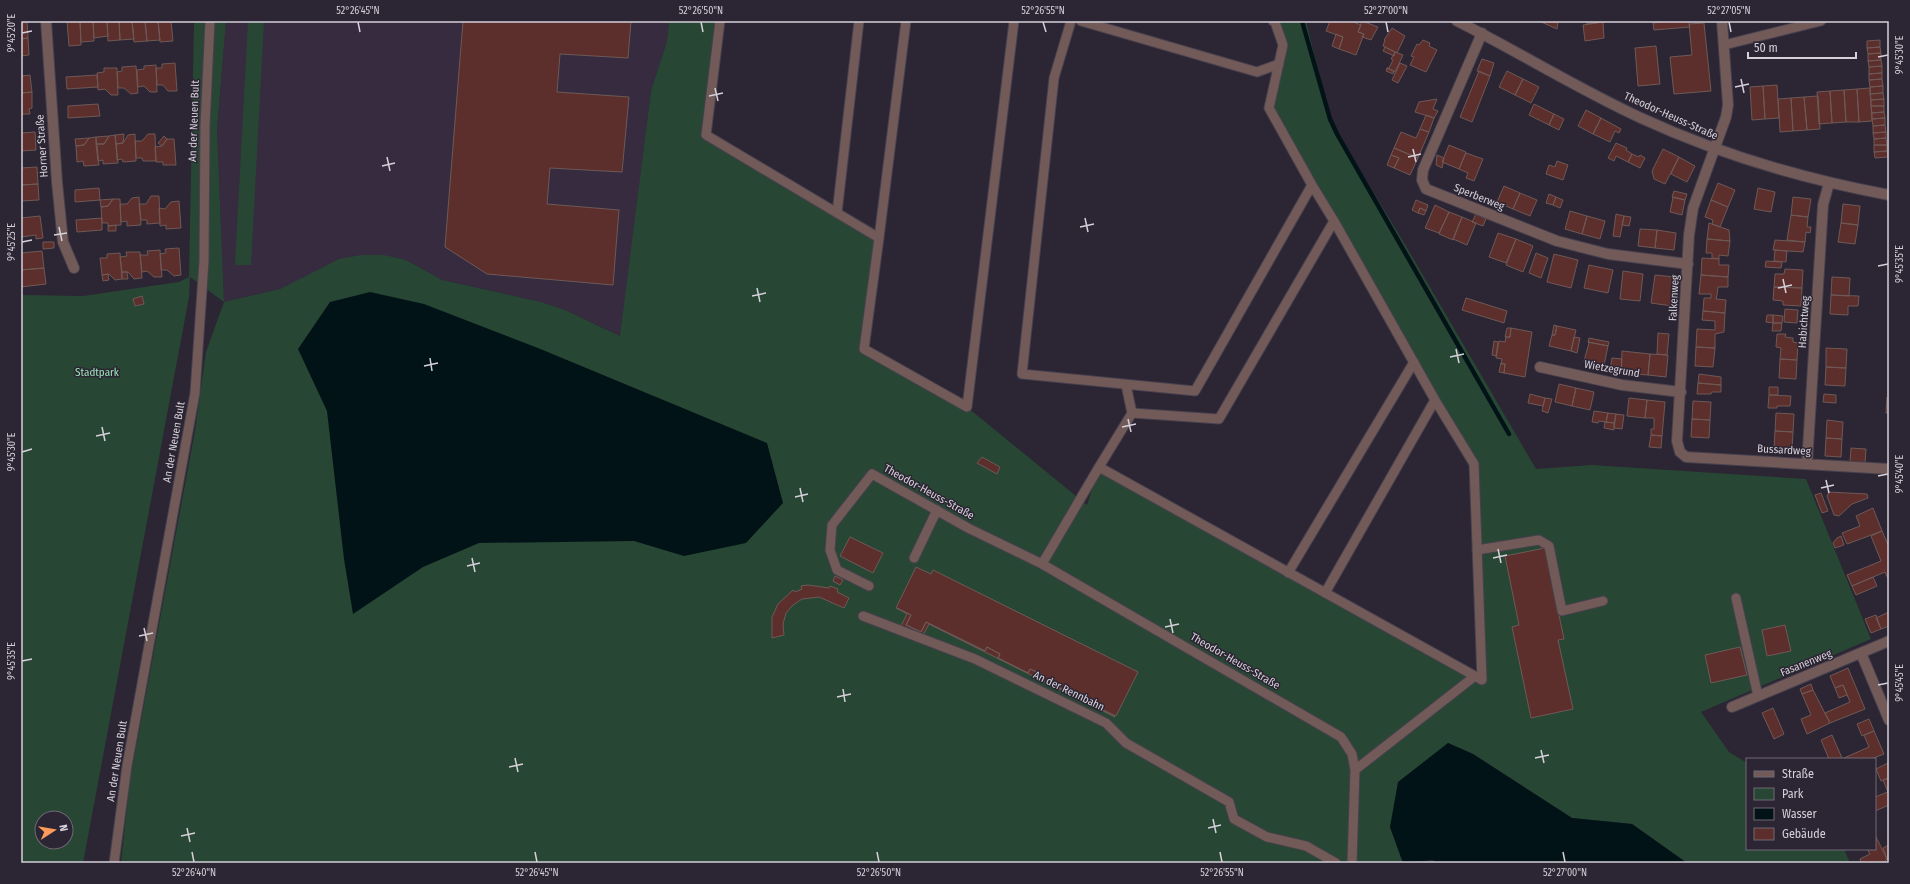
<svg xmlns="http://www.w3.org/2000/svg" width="1910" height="884" font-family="'Fira Sans Condensed',sans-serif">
<rect width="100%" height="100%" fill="#2c2533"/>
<!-- built -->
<path fill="#362b3f" d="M226 21H669L667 41 651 91 621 336 565 310 541 302 442 280 406 260 339 259 280 289 224 302 217 129Z"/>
<!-- green -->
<path fill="#274734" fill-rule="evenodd" d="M194 21H226L217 129 224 302 280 289 339 259 361 255H384L406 260 442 280 541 302 565 310 620 336 651 91 667 41 669 21H720L706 135 879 238 864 349 967 407 1087 505 1099 467 1482 680 1474 464 1269 108 1283 45 1273 21H1306L1331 123 1403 241 1536 469 1592 465 1806 479 1871 639 1701 712 1729 752 1747 763V849H1844L1850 863H1687L1632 824 1572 818 1473 754 1448 743 1390 827 1403 863H121L130 780 195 431 206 352 224 302 190 277 189 297 83 863H21V295L83 296 179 282 189 277ZM42 818H66V842H42Z
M248 21H264L251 265H235Z"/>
<!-- water -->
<path fill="#021317" d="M370 292 424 304 538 348 767 443 783 503 746 543 684 556 634 541 479 543 423 567 353 614 344 559 327 411 298 349 330 302Z
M1448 743 1473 754 1572 818 1632 824 1687 863H1437L1433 860 1403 863 1390 827 1398 782Z"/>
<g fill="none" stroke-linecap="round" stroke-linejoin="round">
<!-- stream -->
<path stroke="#021317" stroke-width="4.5" d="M1302 21 1330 119 1337 134 1509 434"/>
</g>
<!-- building -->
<path fill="#5c2f2d" stroke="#6e5957" d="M67 21H80L81 45 69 46Z
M80 21H93L94 41 81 42Z
M93 21H107L108 36 94 38Z
M107 21H119L120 40 108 41Z
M119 21H132L134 39 120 40Z
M132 21H145L147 41 134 42Z
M145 21H158L160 40 147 41Z
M158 21H171L173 41 160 42Z
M463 21H631L628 58 560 54 557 92 629 97 622 172 550 168 547 204 619 210 613 285 487 274 445 247Z
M1330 21H1351L1361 25 1358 32 1364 34 1356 55 1339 49 1343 37 1326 31Z
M1362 21 1378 27 1371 40 1362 37 1364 34 1358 32Z
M1539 21H1558L1557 29Z
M1587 21H1602V22L1587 24Z
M1674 21H1689L1690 27 1654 30 1653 23Z
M27 22 28 38 21 39V23Z
M1603 22 1604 38 1585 41 1583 25Z
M1704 23 1711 91 1674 94 1670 57 1692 55 1689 24Z
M1392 28 1405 36 1397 53 1383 46 1385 40H1384Z
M1336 34 1343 37 1339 49 1332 46Z
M28 38 29 55 21 56V39Z
M1423 40 1430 43 1429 46 1437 50 1426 72 1410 65 1414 57 1411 56 1417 44 1419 45Z
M1880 40V47L1867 48V41Z
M1656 46 1660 84 1638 86 1635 48Z
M1385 47 1395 52 1394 56 1383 51Z
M1880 47 1881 53 1868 54 1867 48Z
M1395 52 1403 55 1395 72 1387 68H1389L1393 60 1391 59Z
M1881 53V60L1868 61V54Z
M1482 59 1494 63 1490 76 1477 71Z
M1881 60 1882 66 1869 67 1868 61Z
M175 63 177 91H168L163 85H157L156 68H162V64Z
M1400 63 1407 66 1398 83 1392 80Z
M156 65 157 92H150L144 86 138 87 137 70 144 69V66Z
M136 66 138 93 131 94 124 88H118L117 72 122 71V67Z
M1882 66V73L1869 74V67Z
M104 68H117L118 95H111L105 89 98 90 97 73 104 72Z
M1387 68 1394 71 1393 74 1386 71Z
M1479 71 1490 76 1472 122 1460 117Z
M1507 71 1523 79 1515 95 1499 87Z
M1882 73V79L1869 80V74Z
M30 75 32 92 21 93V76Z
M97 75 98 87 67 89 66 77Z
M1523 79 1539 87 1531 103 1515 95Z
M1882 79 1883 86 1870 87 1869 80Z
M1777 85 1779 118 1765 119 1763 86Z
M1763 86 1765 119 1752 120 1750 87Z
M1883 86V93L1870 94V87Z
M1870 88 1872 121 1859 122 1857 89Z
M1857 89 1859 122H1846L1844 90Z
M1844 90 1846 122 1832 123 1830 91Z
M1830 91 1832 123 1819 124 1817 92Z
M32 92V108L29 109 30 114H22L21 93Z
M1883 93 1884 99 1871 100 1870 94Z
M1818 96 1820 129 1807 130 1804 97Z
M1804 97 1807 130 1793 131 1791 98Z
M1791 98 1793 131 1780 132 1778 99Z
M1437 99 1433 109 1438 111 1434 118 1415 112 1419 102Z
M1884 99V106H1871V100Z
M98 104 100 116 68 118V106Z
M1534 104 1554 114 1549 125 1529 115Z
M1871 106H1884V112L1872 113Z
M1586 110 1601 118 1593 134 1578 126Z
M1884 112 1885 118 1872 119V113Z
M1554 114 1564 119 1559 130 1549 125Z
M1426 115 1434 118 1429 132 1420 129Z
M1601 118 1621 129 1619 133 1615 131 1610 142 1593 134Z
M1885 118V125L1873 126 1872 119Z
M1885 125 1886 132 1873 133V126Z
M1420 129 1429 132 1418 158 1394 148 1401 132 1416 138Z
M35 132 36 150 21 151V133Z
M1886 132V138L1874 139 1873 133Z
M124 134 123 143 116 144 115 135Z
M135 134 136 161 123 162 122 159 117 160 116 144 123 143 128 135Z
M148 134H155L156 161H143L142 158H136L135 141H142Z
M115 135 118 163 103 164V160L98 161 96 144H104L109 136Z
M109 136 104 144H96V137Z
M164 136 167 139 162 146 158 143Z
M96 137 99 165 84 166 83 161 77 162 76 146 84 145 89 138Z
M89 138 84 145 76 146 75 139Z
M1886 138 1887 145H1874V139Z
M167 139H174L176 165H163V162H156L155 147 162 146Z
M1616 143 1627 148 1626 150 1632 154 1628 162 1616 156 1614 161 1608 158Z
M1449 145 1466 152 1459 169 1442 162Z
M1874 145H1887V151L1874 152Z
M1394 148 1418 158 1410 175 1394 168 1399 158 1391 155Z
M1663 149 1679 157 1665 184 1654 179 1652 171Z
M1887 151 1888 157 1875 158 1874 152Z
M1466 153 1483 159 1474 181 1466 178 1468 173 1459 169Z
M1632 154 1639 157 1640 155 1645 158 1640 168 1628 162Z
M1391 155 1399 158 1394 168 1387 165Z
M1437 155 1444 158 1442 168 1436 165Z
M1679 157 1695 166 1687 182 1671 174Z
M1557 161 1568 165 1563 180 1546 174 1549 165 1555 167Z
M37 167 38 184 21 185V168Z
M1718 183 1735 190 1728 207 1711 200Z
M38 184 39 200 21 201V185Z
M1504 186 1520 193 1513 209 1497 202Z
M99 188 100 200 75 202V190Z
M1758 188 1775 192 1771 212 1754 209Z
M1674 191 1687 194 1685 200 1672 197Z
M1520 193 1537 200 1530 216 1513 209Z
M1549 194 1556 197 1553 205 1546 203Z
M151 196H159L160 223 147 224V220H141L139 204H146Z
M139 197 141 225 127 226V221L121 222 120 204H127L132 198Z
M1556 197 1563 200 1560 208 1553 205Z
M1673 197 1685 200 1682 215 1670 212Z
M1793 197 1811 199 1808 217 1791 215Z
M113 199H120L121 225 108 226V223H102L101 207 108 206Z
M113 199 108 206 101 207 100 200Z
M1416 200 1428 205 1426 211 1420 208 1418 213 1412 210Z
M1711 200 1728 207 1720 227 1712 224 1713 220 1705 217Z
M179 201 181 228 166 229V225L160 226 159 208 165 209 171 202Z
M1843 204 1860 206 1858 225 1841 223Z
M1435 205 1449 212 1439 233 1425 228Z
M1420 208 1426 211 1424 215 1418 213Z
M1570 211 1587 216 1582 234 1565 229Z
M1449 212 1462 217 1453 240 1439 234Z
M1476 214 1486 219 1483 226 1472 222Z
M1616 214 1624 216 1620 237 1613 236Z
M1791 215 1808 217 1807 227H1811L1810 233 1806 232 1805 242 1787 240Z
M40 216 43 238 36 239V235L21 237V218Z
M1587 216 1605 221 1600 239 1582 234Z
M1624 216 1631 217 1629 226 1622 225Z
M1462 217 1476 223 1467 245 1453 239Z
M102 218V230L77 232 76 220Z
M1709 223 1729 230 1730 241 1707 239Z
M1841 223 1858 225 1855 244 1838 242Z
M116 225V231H108V226Z
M1640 229 1657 230 1655 248 1638 246Z
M1657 230 1676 233 1674 250 1655 248Z
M1498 233 1516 239 1506 263 1489 257Z
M1516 239 1533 246 1523 272 1506 265Z
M1707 239 1730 241 1728 256 1719 255V259L1712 258V253H1706Z
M1775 240 1805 242 1803 252 1773 250Z
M43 242H54V248L43 249Z
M179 248 181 275 174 276 167 270H161L160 254 166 253 165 249Z
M160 250 162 277H154L147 271 142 272 140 255H148L147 251Z
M1775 250 1787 251 1786 262 1774 261Z
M42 251 44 268 21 270V253Z
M126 252H140L142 278 134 279 128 272H122L120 257 127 256Z
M120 253 122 279 115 280 109 274 102 275 100 258H107V254Z
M1536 253 1548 258 1541 278 1529 273Z
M1554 254 1578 260 1571 288 1547 282Z
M1702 258 1719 259V265H1729L1728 277 1701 275Z
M1766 261 1782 262 1781 268 1765 267Z
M1589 265 1613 270 1608 293 1584 288Z
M44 268 46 284 21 287V270Z
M1785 269 1803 270 1802 288 1774 287 1775 274H1784Z
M1623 271 1643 274 1640 301 1620 299Z
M122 272H127L128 279H122Z
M108 274 109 280 103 281 102 275Z
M1655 275 1675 277 1672 306 1651 303Z
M1701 275 1728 277V287H1718L1717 295 1716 299 1726 300 1725 313 1703 311 1704 298H1711V294H1699Z
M1832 277 1850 278 1849 296 1831 295Z
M1774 287 1802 288 1801 306 1783 305V301L1773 300Z
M1831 295 1859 296 1858 306H1848V315L1830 314Z
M142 296 144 304 135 306 133 299Z
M1466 298 1507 311 1504 323 1462 310Z
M1785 309 1798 310 1797 323 1784 322Z
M1703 311 1725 313 1724 332 1715 334V348L1696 347 1697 329 1715 330V321L1702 320Z
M1767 315H1773V323L1766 322Z
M1773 315 1783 316 1782 323H1773Z
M1773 323H1782L1781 331H1772Z
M1554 325 1557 326 1555 335H1552Z
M1557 326 1576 330 1571 351 1549 346 1552 335H1555Z
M1507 328H1511L1510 337H1505Z
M1511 328 1532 332 1525 377 1504 373 1505 364H1501L1502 359 1496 358 1499 341 1505 342 1506 337H1510Z
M1658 333 1669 334 1667 355 1657 354Z
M1777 334H1786L1785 337 1793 338V342L1798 343 1797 360 1780 359 1781 348 1776 347Z
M1574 337 1580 338 1577 353 1571 351Z
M1589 338 1609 342 1608 346 1588 342Z
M1494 341 1498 342 1496 356 1492 355Z
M1588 342 1608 346 1604 365 1584 361 1589 343Z
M1696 347 1715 348 1713 367 1695 366Z
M1826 348 1847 349 1846 368 1826 367Z
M1622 351 1650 354 1648 375 1621 373Z
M1650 354 1668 355 1666 377 1648 375Z
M1612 358 1622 359 1621 372 1610 371Z
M1780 359 1797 360 1796 379 1779 378Z
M1501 363 1505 364 1504 373 1499 372Z
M1826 367 1846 368 1845 386 1825 385Z
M1699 374 1721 377V385L1698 383Z
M1698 383 1721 385V392H1712L1711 394H1697Z
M1559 384 1576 388 1572 406 1555 402Z
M1769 387H1778V395H1769Z
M1576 388 1594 392 1590 410 1572 406Z
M1530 394 1545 398 1543 406 1528 403Z
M1824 394 1836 395V403L1823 402Z
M1769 395 1791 396 1790 406H1777V408H1768Z
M1887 397H1889V413H1886Z
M1545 398 1552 399 1548 413 1542 411Z
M1629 398 1647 400 1645 418 1627 416Z
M1647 400 1665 402 1662 436 1651 435V429H1654V418H1645Z
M1693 401 1711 402 1710 420 1692 419Z
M1594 411 1608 413 1606 422 1599 421 1598 423 1592 422Z
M1608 413 1616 414 1614 423 1606 422Z
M1776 413 1794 414 1793 432 1775 431Z
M1616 414 1624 415 1622 429 1614 428Z
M1692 419 1710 420 1709 438 1691 437Z
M1827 420 1843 422 1842 439 1826 438Z
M1605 422 1614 423V430L1604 428Z
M1775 431 1793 432 1792 450 1774 449Z
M1651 435 1662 436 1661 448 1649 447Z
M1826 438 1842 439 1841 457 1825 456Z
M1851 448 1866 449 1865 463 1850 462Z
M982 457 1000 467 997 474 977 463Z
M1829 492 1867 494 1868 498 1852 504 1839 516 1834 515 1827 496Z
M1821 493 1828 511 1822 513 1815 495Z
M1873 508 1882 531 1847 544 1842 533 1860 526 1856 516Z
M1882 531 1889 547V581L1885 572 1852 586 1847 575 1881 561 1871 536Z
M1841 536 1844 545 1835 548 1833 543 1837 538Z
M850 537 883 553 873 573 840 556Z
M1545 548 1564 639 1558 640 1573 709 1531 718 1512 627 1519 625 1505 556Z
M916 567 931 574 933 570 1138 672 1116 716 1085 701 1088 697 1073 690 1072 693 1057 687 1042 680 1044 675 1030 669 1028 673 998 658 1000 654 987 647 985 651 926 622 921 632 906 625 911 615 896 608Z
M835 576 843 580 840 585 833 581Z
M1873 577 1877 586 1856 595 1852 586Z
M808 585 829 588 830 586 838 589 837 592 849 598 844 608 819 597 802 599 793 605 786 613 783 624 784 635 772 638V617L778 604 793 590 795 592 802 589 801 586Z
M897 608 911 615 906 625 921 632 926 622 985 651 987 647 1000 654 998 658 1028 673 1030 669 1044 675 1042 680 1072 693 1073 690 1088 697 1085 701 1115 717 929 624 922 637 901 626 907 614Z
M1889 612V626L1881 629 1876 618Z
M1876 615 1881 629 1871 633 1865 619Z
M1785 625 1791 651 1767 656 1762 630Z
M1740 647 1747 675 1711 683 1705 655Z
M1848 668 1865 709 1830 723 1825 713 1850 702 1843 685 1835 688 1830 676Z
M1811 684 1813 690 1802 694 1800 689Z
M1843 685 1847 695 1839 698 1835 688Z
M1813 690 1830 723 1807 734 1801 719 1811 715 1802 694Z
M1773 708 1784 734 1774 739 1762 713Z
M1869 719 1874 731 1862 736 1857 724Z
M1874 731 1884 754 1871 759H1845L1844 758 1869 747 1864 735Z
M1832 735 1842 758 1845 759H1829L1821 740Z
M1888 763 1889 778 1881 781 1876 769Z
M1889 778V805L1875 811V797L1888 792 1883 780Z
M1875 835 1887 859 1883 863H1861L1860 859 1870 854 1867 849H1875Z
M1889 845V858L1887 859 1883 848Z"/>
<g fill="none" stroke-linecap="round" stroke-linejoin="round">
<!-- service casing -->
<g stroke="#47404e" stroke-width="11">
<path id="service" d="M720 21 706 135 879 238 864 349 967 407 1014 21
M1071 21 1054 78 1022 374 1195 391 1312 185 1269 108 1283 45 1275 22 1273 21
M1081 21 1257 72 1279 64
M1724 45 1821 21
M1312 185 1334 221 1435 400 1474 464 1482 680 1099 467 1132 413 1219 419 1334 221
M837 213 859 21
M879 238 906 21
M1126 385 1132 413
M1099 467 1042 564 1341 737 1352 754 1355 770
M1477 550 1539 540 1549 546 1562 611 1603 601
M914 558 937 510
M1288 573 1414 362
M869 586 837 570 830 550 832 525 872 474 968 528 1042 564
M1325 593 1435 400
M1736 598 1758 696
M863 616 975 659 1106 723 1126 743 1229 802 1234 819 1267 837 1306 846 1336 863
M114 863 127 766 195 393 204 261 205 126 210 21
M1352 863 1355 770 1475 676"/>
</g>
<!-- minor casing -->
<g stroke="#47404e" stroke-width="12">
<path id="minor" d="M46 21 57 182 63 242 74 268
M1722 21 1728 105 1726 117 1693 208 1689 235 1677 441 1680 452 1686 457 1889 469
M1482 33 1423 170 1422 180 1426 189 1557 241 1608 254 1688 264
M1540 367 1622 385 1681 392
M1807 464 1823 205 1829 183
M1861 653 1889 720
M1732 707 1889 641"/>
</g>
<!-- tertiary casing -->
<g stroke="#47404e" stroke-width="12">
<path id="tertiary" d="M1457 21C1519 52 1578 89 1641 118 1721 155 1803 179 1889 195"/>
</g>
<!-- service -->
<use href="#service" stroke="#715a58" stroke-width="9"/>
<!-- minor -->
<use href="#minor" stroke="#715a58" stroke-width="10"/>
<!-- tertiary -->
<use href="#tertiary" stroke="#715a58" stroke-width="10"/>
</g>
<!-- ticks -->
<path fill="none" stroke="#d5d0d9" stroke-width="1.5" d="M358 22 360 32M701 22 703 32M1043 22 1046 32M1386 22 1388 32M1729 22 1731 32M22 33 32 31M1878 57 1888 55M1741 79 1744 93M1735 87 1749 84M715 88 718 101M709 96 723 93M1413 149 1416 162M387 157 390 171M1408 157 1421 154M382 166 395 163M1085 218 1088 232M59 227 62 241M1080 227 1094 224M54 235 67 233M22 242 32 240M1878 266 1888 264M1783 279 1786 293M757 288 760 302M1778 288 1792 285M752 296 766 293M1456 349 1459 363M1450 357 1464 354M430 358 432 371M424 366 438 363M1128 419 1131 432M102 427 105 441M1122 427 1136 424M96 436 110 433M22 452 32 449M1878 476 1888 474M1826 480 1829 493M800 488 803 502M1821 488 1834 485M795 497 808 494M1498 549 1501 563M472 558 475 572M1493 558 1507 555M467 566 480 563M1170 619 1173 633M1165 627 1179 624M144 628 147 641M139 636 153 633M22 661 32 659M1878 685 1888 683M843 689 845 702M837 697 851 694M1541 750 1544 763M515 758 518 772M1535 758 1549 755M509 767 523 764M1213 819 1216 833M187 828 190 842M1208 828 1221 825M181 836 195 833M192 852 194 862M535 852 537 862M877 852 879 862M1220 852 1222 862M1563 852 1565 862"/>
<g text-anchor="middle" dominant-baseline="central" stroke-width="3" stroke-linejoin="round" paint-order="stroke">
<!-- street labels -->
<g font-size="11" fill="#d5d0d9" stroke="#2c2533">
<text transform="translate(1671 116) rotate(24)">Theodor-Heuss-Straße</text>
<text transform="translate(194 121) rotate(-88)">An der Neuen Bult</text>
<text transform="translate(42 146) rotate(-94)">Horner Straße</text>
<text transform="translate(1479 197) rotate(22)">Sperberweg</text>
<text transform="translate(1674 298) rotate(-87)">Falkenweg</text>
<text transform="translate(1804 322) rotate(-86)">Habichtweg</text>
<text transform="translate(1612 369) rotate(10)">Wietzegrund</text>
<text transform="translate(174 442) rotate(-80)">An der Neuen Bult</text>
<text transform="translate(1784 450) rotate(3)">Bussardweg</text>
<text transform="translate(929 492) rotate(29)">Theodor-Heuss-Straße</text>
<text transform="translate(1235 661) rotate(30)">Theodor-Heuss-Straße</text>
<text transform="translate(1806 663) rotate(-22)">Fasanenweg</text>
<text transform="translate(1069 691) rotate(26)">An der Rennbahn</text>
<text transform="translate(117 761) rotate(-81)">An der Neuen Bult</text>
</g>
<!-- park labels -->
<g font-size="11" fill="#9ae4b7" stroke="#2c2533">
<text x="97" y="372">Stadtpark</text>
</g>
</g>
<!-- border -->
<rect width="1910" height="884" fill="none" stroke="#2c2533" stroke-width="44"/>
<!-- legend -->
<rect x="1746" y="758" width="130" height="92" fill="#2c2533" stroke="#706975"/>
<rect x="1754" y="771" width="20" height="6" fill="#715a58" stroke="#706975"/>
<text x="1782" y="778" font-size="12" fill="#d5d0d9">Straße</text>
<rect x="1754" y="788" width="20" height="12" fill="#274734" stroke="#706975"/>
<text x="1782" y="798" font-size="12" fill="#d5d0d9">Park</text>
<rect x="1754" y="808" width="20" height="12" fill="#021317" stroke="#706975"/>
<text x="1782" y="818" font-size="12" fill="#d5d0d9">Wasser</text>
<rect x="1754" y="828" width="20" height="12" fill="#5c2f2d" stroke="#706975"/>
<text x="1782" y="838" font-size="12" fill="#d5d0d9">Gebäude</text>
<!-- north arrow -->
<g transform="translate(54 830) rotate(78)"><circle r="19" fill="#2c2533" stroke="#706975"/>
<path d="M0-3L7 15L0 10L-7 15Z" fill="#ff9b5b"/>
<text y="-6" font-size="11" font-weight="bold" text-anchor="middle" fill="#d5d0d9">N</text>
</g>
<!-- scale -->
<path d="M1748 52v6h108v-6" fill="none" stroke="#d5d0d9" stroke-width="2"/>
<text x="1754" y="52" font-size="12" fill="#d5d0d9" stroke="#2c2533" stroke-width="3" paint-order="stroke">50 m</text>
<rect x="22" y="22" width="1866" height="840" fill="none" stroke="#d5d0d9" stroke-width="1.5"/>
<g font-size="10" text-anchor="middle" fill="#d5d0d9">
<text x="358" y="14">52°26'45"N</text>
<text x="701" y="14">52°26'50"N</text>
<text x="1043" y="14">52°26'55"N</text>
<text x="1386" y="14">52°27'00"N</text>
<text x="1729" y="14">52°27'05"N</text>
<text transform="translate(11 33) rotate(-90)" y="4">9°45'20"E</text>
<text transform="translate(1899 55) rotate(-90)" y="4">9°45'30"E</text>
<text transform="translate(11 242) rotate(-90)" y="4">9°45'25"E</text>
<text transform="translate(1899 264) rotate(-90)" y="4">9°45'35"E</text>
<text transform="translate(11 452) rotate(-90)" y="4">9°45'30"E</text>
<text transform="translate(1899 474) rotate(-90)" y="4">9°45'40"E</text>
<text transform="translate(11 661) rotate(-90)" y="4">9°45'35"E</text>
<text transform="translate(1899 683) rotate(-90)" y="4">9°45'45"E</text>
<text x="194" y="876">52°26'40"N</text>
<text x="537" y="876">52°26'45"N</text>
<text x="879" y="876">52°26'50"N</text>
<text x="1222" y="876">52°26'55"N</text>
<text x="1565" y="876">52°27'00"N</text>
</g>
</svg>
